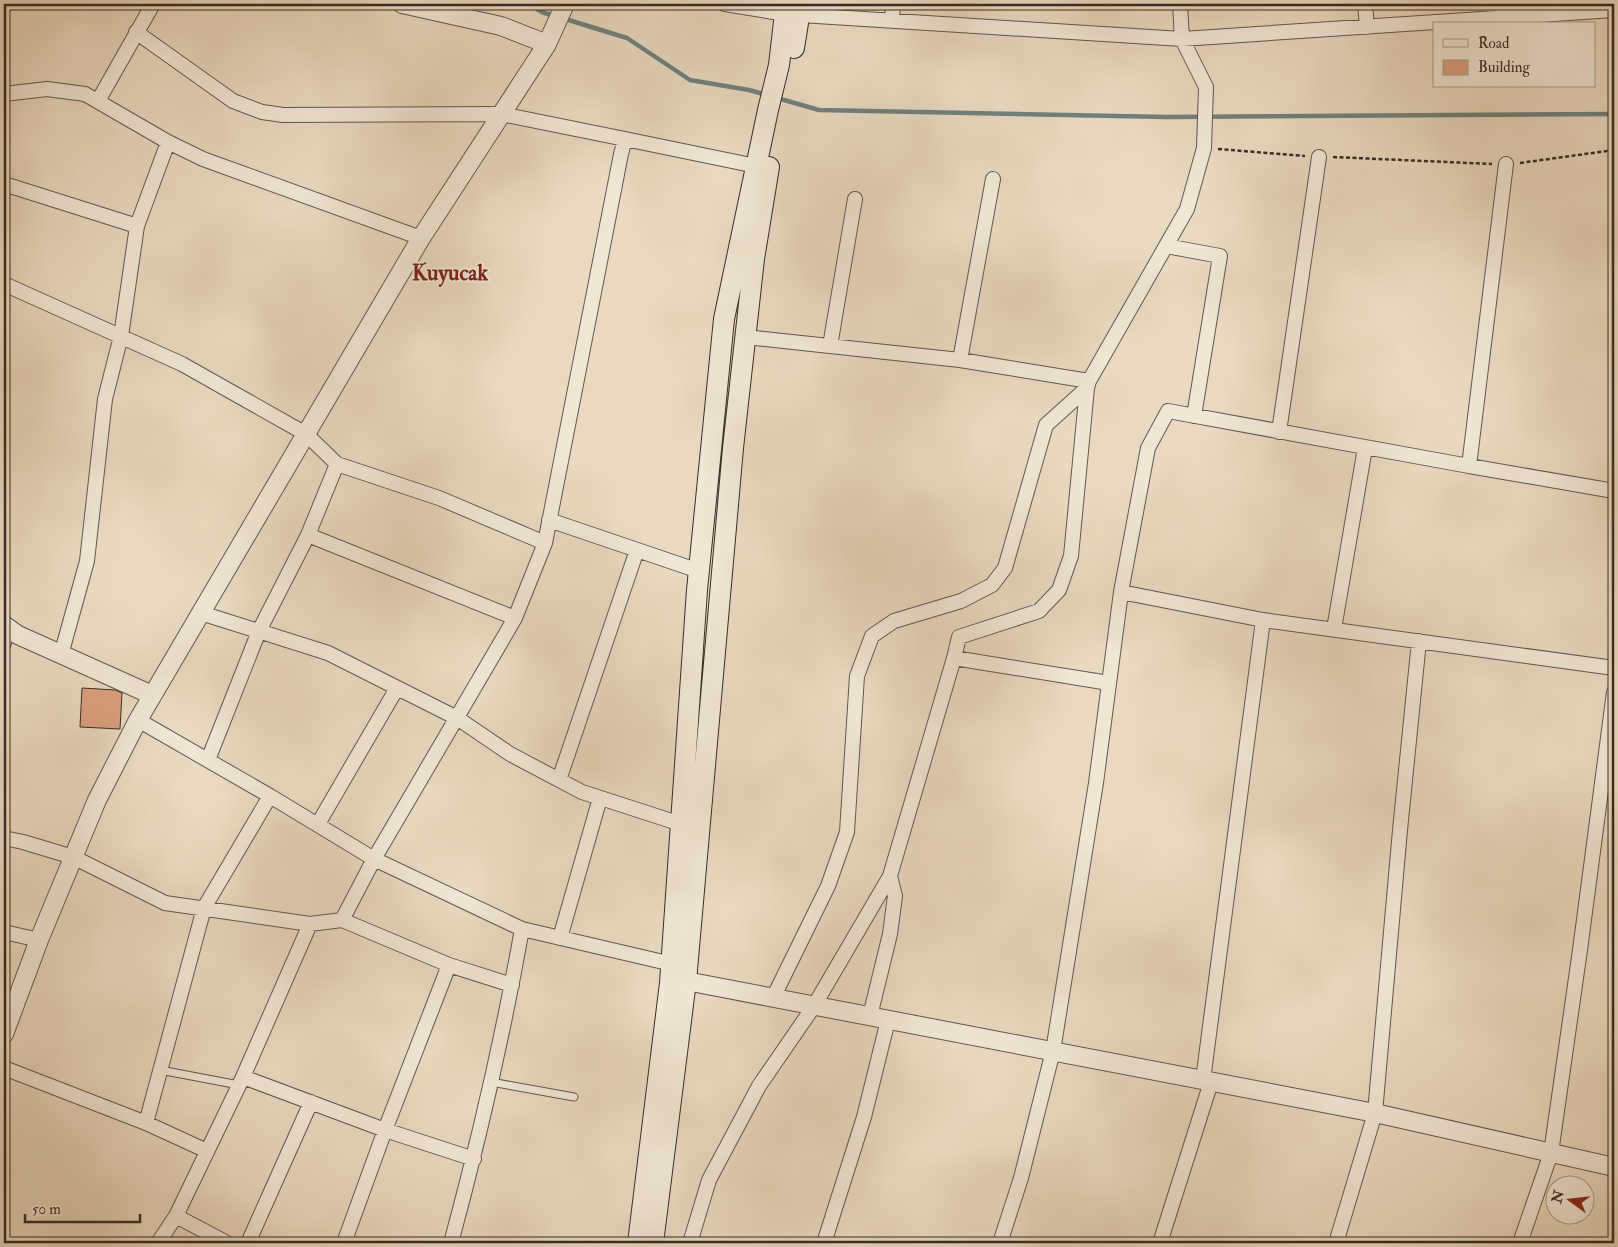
<svg xmlns="http://www.w3.org/2000/svg" width="1618" height="1247" font-family="'IM FELL Double Pica',serif">
<rect width="100%" height="100%" fill="#e8d9c0"/>
<filter id="stains"><feTurbulence type="fractalNoise" baseFrequency=".004" numOctaves="4"/><feColorMatrix values="0 0 0 0 .2 0 0 0 0 .09 0 0 0 0 .02 0 0 0 .5 -.17"/></filter>
<radialGradient id="worn" r=".72"><stop offset=".6" stop-color="#630" stop-opacity="0"/><stop offset="1" stop-color="#630" stop-opacity=".3"/></radialGradient>
<g fill="none" stroke-linecap="round" stroke-linejoin="round">
<!-- stream -->
<path stroke="#71817c" stroke-width="4.5" d="M529 4 542 12 554 16
M562 18 627 38 690 80 749 90 767 95
M777 98 819 110 1167 117 1614 114"/>
</g>
<!-- building -->
<path fill="#dc9f7e" stroke="#362d23" d="M82 688 115 690 122 693 120 729 80 727Z"/>
<g fill="none" stroke-linecap="round" stroke-linejoin="round">
<!-- service casing -->
<g stroke="#62584a" stroke-width="9">
<path id="service" d="M160 1070 239 1085
M491 1082 574 1097"/>
</g>
<!-- minor casing -->
<g stroke="#62584a" stroke-width="16">
<path id="minor" d="M725 4 785 14 1182 39 1614 10
M1365 4 1367 27
M1503 4 1504 18
M892 21 893 4
M136 32 233 101 262 112 283 115 501 114 625 139 621 154 545 543 515 618 374 859 342 920 310 924 243 1077 176 1216 158 1243
M4 94 47 89 85 94 168 142 203 159 421 238
M98 101 153 4
M625 139 756 166
M1506 164 1469 466 1614 491
M4 184 137 226
M1166 246 1220 256 1194 416
M4 284 182 364 306 434 337 464 439 498 545 543
M745 337 960 360 1089 381
M830 346 855 199
M960 360 993 179
M1279 432 1319 157
M549 520 699 571
M308 535 515 618
M1121 592 1263 620 1614 668
M201 613 328 653 457 718 510 754 582 792 681 824
M1334 629 1365 448
M4 643 6 626
M61 655 87 561 105 399 121 336 137 226 168 142
M954 658 959 637 1039 611 1059 590 1071 556 1087 388
M138 720 270 796 374 859 522 929 672 964
M208 760 259 631 308 535 337 464
M559 780 637 550
M318 824 397 688
M4 838 23 842 73 857 165 903 310 924
M342 920 449 965 512 985
M4 932 39 940
M560 938 600 798
M773 998 828 886 847 832 857 676 872 636 894 621 961 601 992 585 1005 568 1046 425 1087 388 1089 381 1187 209 1204 148 1206 87 1182 39 1180 4
M870 1016 890 934 895 896 890 876
M4 1068 146 1123 207 1151
M243 1077 385 1130 474 1159
M1203 1080 1263 620
M146 1123 204 908 270 796
M176 1216 227 1243
M248 1243 311 1102
M344 1243 385 1130 449 965
M451 1243C479 1140 503 1035 522 929
M690 1243 709 1180 759 1086 814 1006 890 876 954 658 1109 683
M824 1243 864 1117 888 1020
M1000 1243 1021 1178 1053 1051 1096 783 1121 592 1148 448 1168 411 1469 466
M1160 1243 1211 1082
M1336 1243 1375 1113 1400 830 1419 641
M1520 1243 1551 1153 1580 950 1614 692"/>
</g>
<!-- tertiary casing -->
<g stroke="#62584a" stroke-width="20">
<path id="tertiary" d="M402 4 501 26 547 44
M4 625 18 635 152 695
M673 983 686 981 1375 1113 1614 1167
M4 1034 39 940 97 800 138 720 421 238 547 44 565 4"/>
</g>
<!-- secondary casing -->
<g stroke="#362d23" stroke-width="22">
<path id="secondary" d="M794 48 801 4
M638 1243 670 983 697 590 724 319 768 110 779 65 786 4
M653 1243 686 981 733 448 754 259 769 167"/>
</g>
<!-- path -->
<path stroke="#362d23" stroke-width="2.5" stroke-dasharray="4 2.5" stroke-linecap="butt" d="M1218 149 1305 156
M1333 157 1492 164
M1520 163 1614 150"/>
<!-- service -->
<use href="#service" stroke="#f0e6d6" stroke-width="7"/>
<!-- minor -->
<use href="#minor" stroke="#f0e6d6" stroke-width="14"/>
<!-- tertiary -->
<use href="#tertiary" stroke="#f0e6d6" stroke-width="18"/>
<!-- secondary -->
<use href="#secondary" stroke="#f0e6d6" stroke-width="20"/>
</g>
<g text-anchor="middle" dominant-baseline="central" stroke-width="4" stroke-linejoin="round" paint-order="stroke">
<!-- district labels -->
<g font-size="22" font-weight="bold" fill="#7a1f14" stroke="#f0e6d6">
<text x="450" y="273">Kuyucak</text>
</g>
</g>
<!-- margin -->
<rect width="1618" height="1247" fill="none" stroke="#e8d9c0" stroke-width="20"/>
<rect x="5" y="5" width="1608" height="1237" fill="none" stroke="#362d23" stroke-width="2.5"/>
<rect x="10" y="10" width="1598" height="1227" fill="none" stroke="#362d23"/>
<!-- legend -->
<rect x="1433" y="22" width="162" height="65" fill="#f0e6d6" stroke="#a69c8e"/>
<rect x="1443" y="39" width="25" height="8" fill="#f0e6d6" stroke="#a69c8e"/>
<text x="1478" y="48" font-size="15" fill="#362d23">Road</text>
<rect x="1443" y="60" width="25" height="15" fill="#dc9f7e" stroke="#a69c8e"/>
<text x="1478" y="72" font-size="15" fill="#362d23">Building</text>
<!-- north arrow -->
<g transform="translate(1570 1200) rotate(285)"><circle r="24" fill="#f0e6d6" stroke="#a69c8e"/>
<path d="M0-4L9 19L0 12L-9 19Z" fill="#8f2418"/>
<text y="-8" font-size="14" font-weight="bold" text-anchor="middle" fill="#362d23">N</text>
</g>
<!-- scale -->
<path d="M25 1214v8h115v-8" fill="none" stroke="#362d23" stroke-width="2.5"/>
<text x="32" y="1214" font-size="15" fill="#362d23" stroke="#f0e6d6" stroke-width="4" paint-order="stroke">50 m</text>
<rect width="100%" height="100%" filter="url(#stains)"/>
<rect width="100%" height="100%" fill="url(#worn)"/>
</svg>
